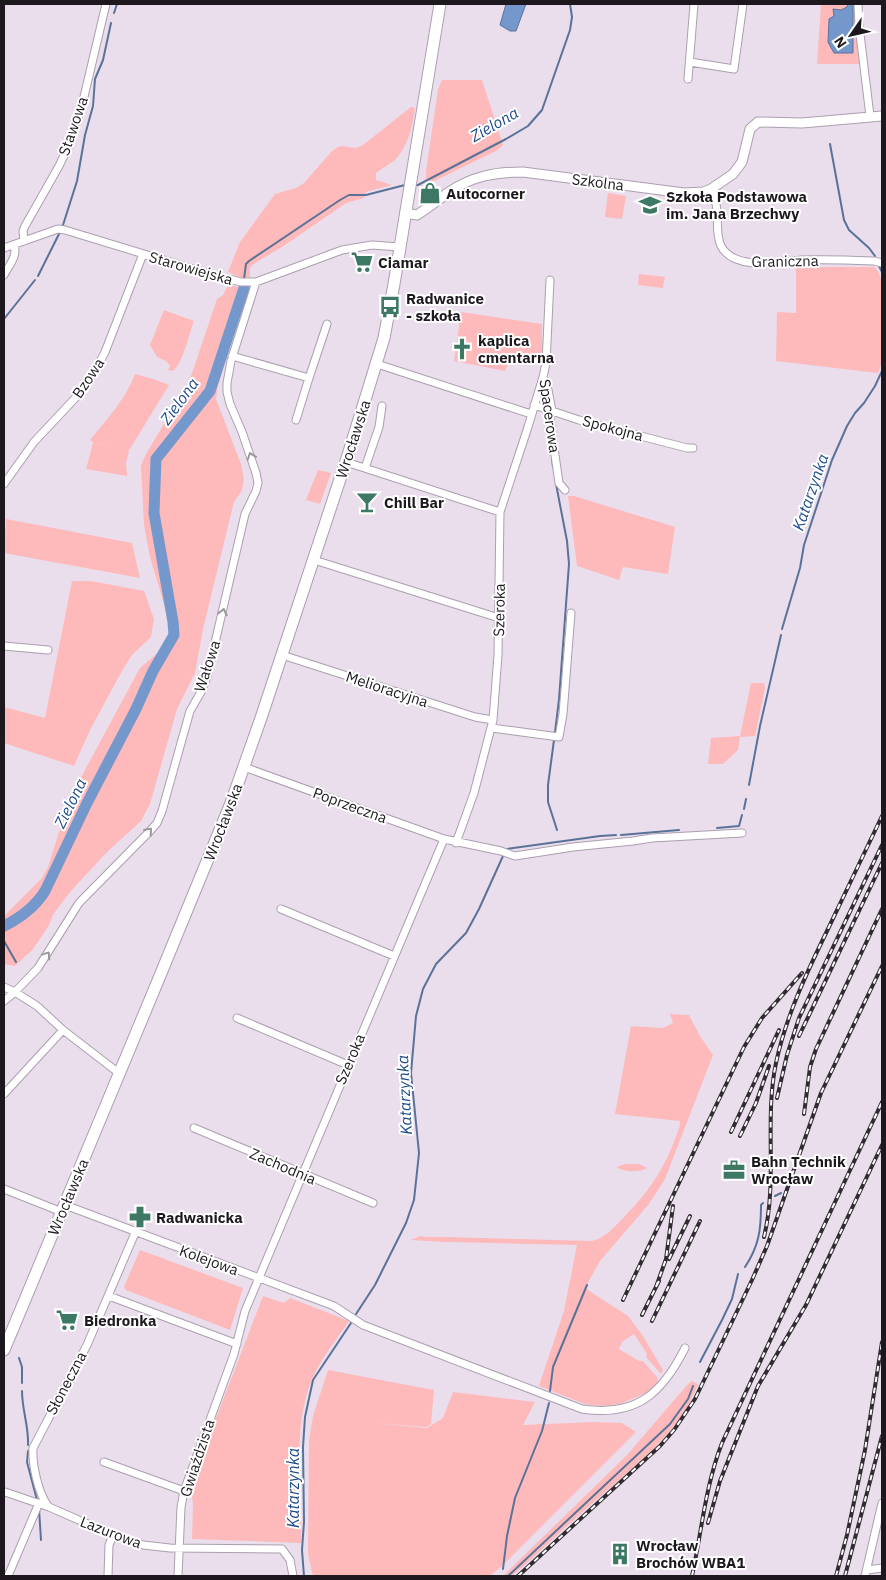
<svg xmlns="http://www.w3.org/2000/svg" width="886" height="1580" font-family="'IBM Plex Sans',sans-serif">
<rect width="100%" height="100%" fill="#eadeed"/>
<!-- green -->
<path fill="#feb9ba" d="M821 4H855L854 15 860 64H817Z
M442 80H482L503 145 496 151 426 185V172L438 89Z
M411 107 415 108C413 125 408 146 396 159 391 164 382 168 376 173V180L392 185 366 192 364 198 346 203 285 245 252 265 250 268V277L241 278 228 272 240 242 275 194 296 188 304 183 332 151 338 147 342 146 356 148 363 145Z
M608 193 626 196 622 219 605 217Z
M796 267H874L878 271 882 282V362L878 373 776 361 777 312 796 313Z
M639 274 665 277 663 288 638 285Z
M229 284 247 290 218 386 216 399 241 464 244 479 242 490 234 502 231 514 203 629 195 673 177 709 150 804 141 821 107 852 71 891 54 913 48 927 33 949 15 966 4 964V916L42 878 48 867 66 810 78 783 140 668 160 651 165 643 169 632V621L150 557 144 525 141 465 146 454 189 382 217 299 223 295Z
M164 310 194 321C189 334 183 363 173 371L168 370 170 366 166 361 157 357 150 345Z
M461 312 542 324V360L510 359 505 371 454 361Z
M135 374 153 379 169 385 130 449 128 450 129 451 126 463 127 476 86 469 93 443 117 448 94 443 90 440C106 420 126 399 135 374Z
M318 470 331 473 320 504 306 500Z
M568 496H574L675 527 668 574 623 567 619 580 577 566Z
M6 519 132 543 140 578 4 553Z
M72 581H91L144 591 154 619 151 637 132 655 123 669 91 728 74 766 4 743V707L45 718Z
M751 683H764L765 688 755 736 740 737 738 750 723 764H708L711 738 740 736Z
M670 1014 689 1015 700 1036 713 1055 665 1179 649 1204 600 1261 585 1288 628 1316 643 1336 663 1370 661 1374 646 1357 647 1354 634 1334 622 1342 619 1349 639 1361H643L657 1377 658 1382 646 1393 620 1404 602 1406 585 1404 539 1386 564 1311 577 1245 447 1242 410 1240 421 1236 424 1237H444L592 1241C606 1238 616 1225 626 1215 653 1187 668 1162 680 1125V1121L615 1114 631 1026 663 1028 673 1023Z
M626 1164H639L647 1168C639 1173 624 1172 616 1167Z
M140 1250 243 1288 230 1330 126 1290 124 1287Z
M263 1296 284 1303 290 1298 349 1321C336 1340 321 1359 312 1379 291 1429 303 1491 301 1543L192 1539 193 1503 192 1498 200 1460Z
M328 1370 434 1390 431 1424 427 1427 373 1423 427 1428 443 1418 453 1392 535 1402 523 1425 594 1422 622 1423 636 1432 502 1566 490 1576H313L308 1554 309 1440 313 1416Z
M692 1381 698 1384C680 1435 626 1473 587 1508 564 1528 542 1550 519 1570L512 1576H503L627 1455 688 1384Z"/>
<!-- water -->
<path fill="#7498cc" stroke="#5a7298" d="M506 4H526L516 31H510L500 25Z
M848 4H853V53H834L828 42 829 19 834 16 833 9 841 10 847 7Z"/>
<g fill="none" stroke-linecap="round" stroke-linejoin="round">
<!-- stream -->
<path stroke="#5a7298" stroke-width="2" d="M114 13 117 4
M830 144 844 220 849 230 869 248 875 256
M415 185H418L506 139 528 126 542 110 570 30 572 17 570 4
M63 225 77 181 85 135 93 106 95 79 103 60 111 23
M879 266 882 272
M38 276 59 234
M244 279 246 264 249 261 340 200 349 195H366L405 185
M4 319 35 280
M546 417 547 425
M552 457 553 467
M782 629 800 568 804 545 832 460 847 426 855 413 864 403 875 386 882 371
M555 732 559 699 569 564 567 541 556 484
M554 740 548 785V802L557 830
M749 785 760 726 781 635
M744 809 746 799
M717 828 739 826 742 815
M621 835 679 830
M507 849 600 836 616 835
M4 941 16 962
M775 1196 781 1193
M745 1267C759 1246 761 1230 761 1205L763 1203
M356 1314 375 1285 406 1223 414 1200 419 1153 411 1073 416 1016 423 989 436 964 466 933 479 909 503 856
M19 1358 22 1367V1383
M700 1362 722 1320 732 1299 738 1274
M22 1391C22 1410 29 1427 28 1445
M550 1391 553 1367 587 1285
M28 1451 27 1462 37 1500
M39 1509 41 1540
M503 1569 507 1536 515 1498 542 1431 549 1403
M304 1576 302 1550 304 1522 303 1447 305 1417 313 1380 351 1323
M508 1576 670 1424 688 1399 693 1386"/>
<!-- river -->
<path stroke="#7498cc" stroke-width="11" d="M4 926C20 918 35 907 45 891L87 803 136 709 153 671 174 635 173 622 154 513 156 459 210 391 244 288"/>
<!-- minor casing -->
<g stroke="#ab9fae" stroke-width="9">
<path id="minor" d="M858 4 859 26 870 116
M690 62 734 69 743 4
M688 79 694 4
M711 189C713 194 716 199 716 204 719 216 715 234 721 246 734 271 779 262 801 260 825 259 850 260 874 261L882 263
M24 241 23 231 25 226 59 166 69 145 83 101 106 4
M4 248 58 229 65 230 213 275 241 282H256L342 250 372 245 400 247
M4 275C9 265 18 256 14 245
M550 280 546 363 543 377 548 390 552 411 550 418 553 441 559 483 565 490
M232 356 309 378 296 420
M377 364 531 414
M309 378 327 324
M534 405 579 420 687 448H693
M346 462 500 512
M365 468 379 427 382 406
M4 484 34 442 79 394 95 371 105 352 143 254
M314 560 499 618
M4 646 48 650
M282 655 475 717 493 720
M492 728 559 737 563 714 571 613
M244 767 444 839 501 851 515 856 573 847 633 841 652 838 742 833
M456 843 474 793 493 720 498 655 500 512 528 427 543 377
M281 909 394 956
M4 987 15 992 37 1006 63 1030 120 1074
M4 1001 15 992 38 968 79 903 150 831 157 823 162 811 190 711 201 692 207 677 245 514 256 491 258 483 256 473 242 432 230 404 227 392V383L231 361 256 282
M237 1018 348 1065
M4 1094 63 1030
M194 1128 373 1203
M4 1189 62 1212
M65 1205 334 1306 363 1325 582 1409C636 1417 662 1394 685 1348
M109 1296 237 1344
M104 1462 184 1491
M5 1492 49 1507 113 1535 143 1545 170 1548 282 1549 290 1560 293 1576
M48 1506C38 1493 32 1464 33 1448L87 1345 135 1233
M867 1570 882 1568
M8 1576 39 1503
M108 1576 109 1545 113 1535
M178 1576 181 1507 184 1491 234 1354 245 1311 444 839
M865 1576 882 1503"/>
</g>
<!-- tertiary casing -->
<g stroke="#ab9fae" stroke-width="11">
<path id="tertiary" d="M405 213 417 215C428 208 438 200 449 192 472 176 496 172 523 172L684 193 704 192 711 189 733 174 742 162 750 129 758 122 802 123 882 116"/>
</g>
<!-- primary casing -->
<g stroke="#ab9fae" stroke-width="13">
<path id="primary" d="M4 1350 157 983 231 803 261 718 348 455 384 338 394 284 440 4"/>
</g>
<!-- minor -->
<use href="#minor" stroke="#fff" stroke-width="7"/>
<!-- tertiary -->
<use href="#tertiary" stroke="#fff" stroke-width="9"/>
<!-- primary -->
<use href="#primary" stroke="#fff" stroke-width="11"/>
<!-- rail casing -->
<g stroke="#312c32" stroke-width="4">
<path id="rail" d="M799 1036 882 863
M777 1098 787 1055 799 1018 882 845
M804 1114 810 1067 816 1049 882 909
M731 1132 779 1030
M740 1136 756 1103 769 1066
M764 1237C778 1180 764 1120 776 1063 786 1016 807 972 828 929 846 891 864 854 882 816
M669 1259 690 1216
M656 1287 666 1259 673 1206
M623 1300 744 1047 762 1018 802 973
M642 1315 659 1281
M652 1321 700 1221
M708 1523 720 1481 758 1386 806 1305 882 1145
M518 1576 660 1446 674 1430 695 1399 752 1280 767 1246 821 1093 882 966
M692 1576C702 1530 705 1487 722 1443L882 1102
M836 1576 847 1535 865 1450 882 1342
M845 1576 882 1436"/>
</g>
<!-- rail -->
<use href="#rail" stroke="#fff" stroke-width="2" stroke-dasharray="5.5" stroke-linecap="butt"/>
</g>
<!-- one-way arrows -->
<defs><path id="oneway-chevron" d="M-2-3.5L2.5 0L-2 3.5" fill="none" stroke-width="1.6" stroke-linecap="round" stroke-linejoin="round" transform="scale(1.25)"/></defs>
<g stroke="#999799">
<use href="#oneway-chevron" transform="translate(251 456) rotate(-109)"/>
<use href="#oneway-chevron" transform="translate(223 612) rotate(-77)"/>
<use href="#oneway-chevron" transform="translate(149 831) rotate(-49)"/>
<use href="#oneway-chevron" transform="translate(47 955) rotate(-56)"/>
</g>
<!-- icons -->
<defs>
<g id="shop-bare" transform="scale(1.725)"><path d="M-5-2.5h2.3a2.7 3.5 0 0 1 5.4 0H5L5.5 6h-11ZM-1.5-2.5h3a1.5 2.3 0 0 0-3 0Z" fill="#3c7863" stroke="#fff" stroke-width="2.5" paint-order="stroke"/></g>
<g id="school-bare" transform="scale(1.725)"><path d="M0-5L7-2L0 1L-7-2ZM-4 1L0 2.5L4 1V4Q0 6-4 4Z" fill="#3c7863" stroke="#fff" stroke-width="2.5" paint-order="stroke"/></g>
<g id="supermarket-bare" transform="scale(1.725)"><path d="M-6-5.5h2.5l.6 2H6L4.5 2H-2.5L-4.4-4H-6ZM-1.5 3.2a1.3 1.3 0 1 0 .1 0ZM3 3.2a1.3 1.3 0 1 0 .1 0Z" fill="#3c7863" stroke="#fff" stroke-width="2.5" paint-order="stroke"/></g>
<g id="bus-bare" transform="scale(1.725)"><path d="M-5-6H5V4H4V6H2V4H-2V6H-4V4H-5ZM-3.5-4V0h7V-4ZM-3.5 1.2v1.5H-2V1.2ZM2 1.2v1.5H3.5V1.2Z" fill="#3c7863" stroke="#fff" stroke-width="2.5" paint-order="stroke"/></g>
<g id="church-bare" transform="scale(1.725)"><path d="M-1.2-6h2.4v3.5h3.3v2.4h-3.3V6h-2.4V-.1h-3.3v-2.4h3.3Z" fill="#3c7863" stroke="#fff" stroke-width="2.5" paint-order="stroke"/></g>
<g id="bar-bare" transform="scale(1.725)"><path d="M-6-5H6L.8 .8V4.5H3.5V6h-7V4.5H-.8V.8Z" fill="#3c7863" stroke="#fff" stroke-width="2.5" paint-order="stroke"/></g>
<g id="office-bare" transform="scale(1.725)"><path d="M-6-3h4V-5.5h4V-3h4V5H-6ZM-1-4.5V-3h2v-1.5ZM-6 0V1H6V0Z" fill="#3c7863" stroke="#fff" stroke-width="2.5" paint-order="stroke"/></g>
<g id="pharmacy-bare" transform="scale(1.725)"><path d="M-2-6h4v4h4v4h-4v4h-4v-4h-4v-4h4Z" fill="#3c7863" stroke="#fff" stroke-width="2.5" paint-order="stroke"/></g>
<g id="building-bare" transform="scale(1.725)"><path d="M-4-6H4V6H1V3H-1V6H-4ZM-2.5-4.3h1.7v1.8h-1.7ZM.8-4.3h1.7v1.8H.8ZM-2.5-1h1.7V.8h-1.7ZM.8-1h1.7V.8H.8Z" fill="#3c7863" stroke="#fff" stroke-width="2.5" paint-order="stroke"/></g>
</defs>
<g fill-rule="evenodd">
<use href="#shop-bare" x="430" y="193"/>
<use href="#school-bare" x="650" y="205"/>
<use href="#supermarket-bare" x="362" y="262"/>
<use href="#bus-bare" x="390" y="307"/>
<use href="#church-bare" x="462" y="349"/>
<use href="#bar-bare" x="367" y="502"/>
<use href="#office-bare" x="734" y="1170"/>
<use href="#pharmacy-bare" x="140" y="1217"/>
<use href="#supermarket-bare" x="67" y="1320"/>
<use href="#building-bare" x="620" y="1554"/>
</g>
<g text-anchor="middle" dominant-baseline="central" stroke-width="4" stroke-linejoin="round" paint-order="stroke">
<!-- street labels -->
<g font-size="15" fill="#1c181d" stroke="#fff">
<text transform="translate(73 126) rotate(-71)">Stawowa</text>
<text transform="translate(598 182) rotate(7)">Szkolna</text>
<text transform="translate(785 261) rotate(-1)">Graniczna</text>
<text transform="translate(191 268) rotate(16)">Starowiejska</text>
<text transform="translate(88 378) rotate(-56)">Bzowa</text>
<text transform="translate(550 416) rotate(82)">Spacerowa</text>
<text transform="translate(613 428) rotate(15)">Spokojna</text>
<text transform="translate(353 439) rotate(-72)">Wrocławska</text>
<text transform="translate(499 610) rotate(-89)">Szeroka</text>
<text transform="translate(207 666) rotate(-72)">Wałowa</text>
<text transform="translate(387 689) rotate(18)">Melioracyjna</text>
<text transform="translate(350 805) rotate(20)">Poprzeczna</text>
<text transform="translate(223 822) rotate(-69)">Wrocławska</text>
<text transform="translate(350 1059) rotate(-67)">Szeroka</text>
<text transform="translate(283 1166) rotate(23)">Zachodnia</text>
<text transform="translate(68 1197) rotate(-67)">Wrocławska</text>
<text transform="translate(209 1260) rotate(20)">Kolejowa</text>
<text transform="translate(66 1383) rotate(-62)">Słoneczna</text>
<text transform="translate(197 1458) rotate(-72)">Gwiaździsta</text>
<text transform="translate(111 1532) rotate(21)">Lazurowa</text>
</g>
<!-- poi labels -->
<g font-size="15" font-weight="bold" fill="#1c181d" stroke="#fff" text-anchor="start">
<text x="446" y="193">Autocorner</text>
<text x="666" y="196">Szkoła Podstawowa<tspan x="666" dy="17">im. Jana Brzechwy</tspan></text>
<text x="378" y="262">Ciamar</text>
<text x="406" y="298">Radwanice<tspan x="406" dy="17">- szkoła</tspan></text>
<text x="478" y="340">kaplica<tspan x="478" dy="17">cmentarna</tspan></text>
<text x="384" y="502">Chill Bar</text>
<text x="751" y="1161">Bahn Technik<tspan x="751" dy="17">Wrocław</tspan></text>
<text x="156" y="1217">Radwanicka</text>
<text x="84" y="1320">Biedronka</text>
<text x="636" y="1545">Wrocław<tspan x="636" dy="17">Brochów WBA1</tspan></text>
</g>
<!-- water labels -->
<g font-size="16" font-style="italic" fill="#1f4c8d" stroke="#fff">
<text transform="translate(494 124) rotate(-30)">Zielona</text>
<text transform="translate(179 401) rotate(-54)">Zielona</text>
<text transform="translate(810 492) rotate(-71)">Katarzynka</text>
<text transform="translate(70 803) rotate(-64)">Zielona</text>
<text transform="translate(404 1095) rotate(-93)">Katarzynka</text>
<text transform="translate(293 1488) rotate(-90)">Katarzynka</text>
</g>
</g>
<!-- border -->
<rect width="886" height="1580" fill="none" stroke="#1c181d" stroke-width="10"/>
<!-- north arrow -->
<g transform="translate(851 35) rotate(236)" stroke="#ffffff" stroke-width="4" paint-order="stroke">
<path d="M0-4L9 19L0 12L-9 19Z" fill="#1c181d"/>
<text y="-8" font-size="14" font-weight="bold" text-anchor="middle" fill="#1c181d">N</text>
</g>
</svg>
